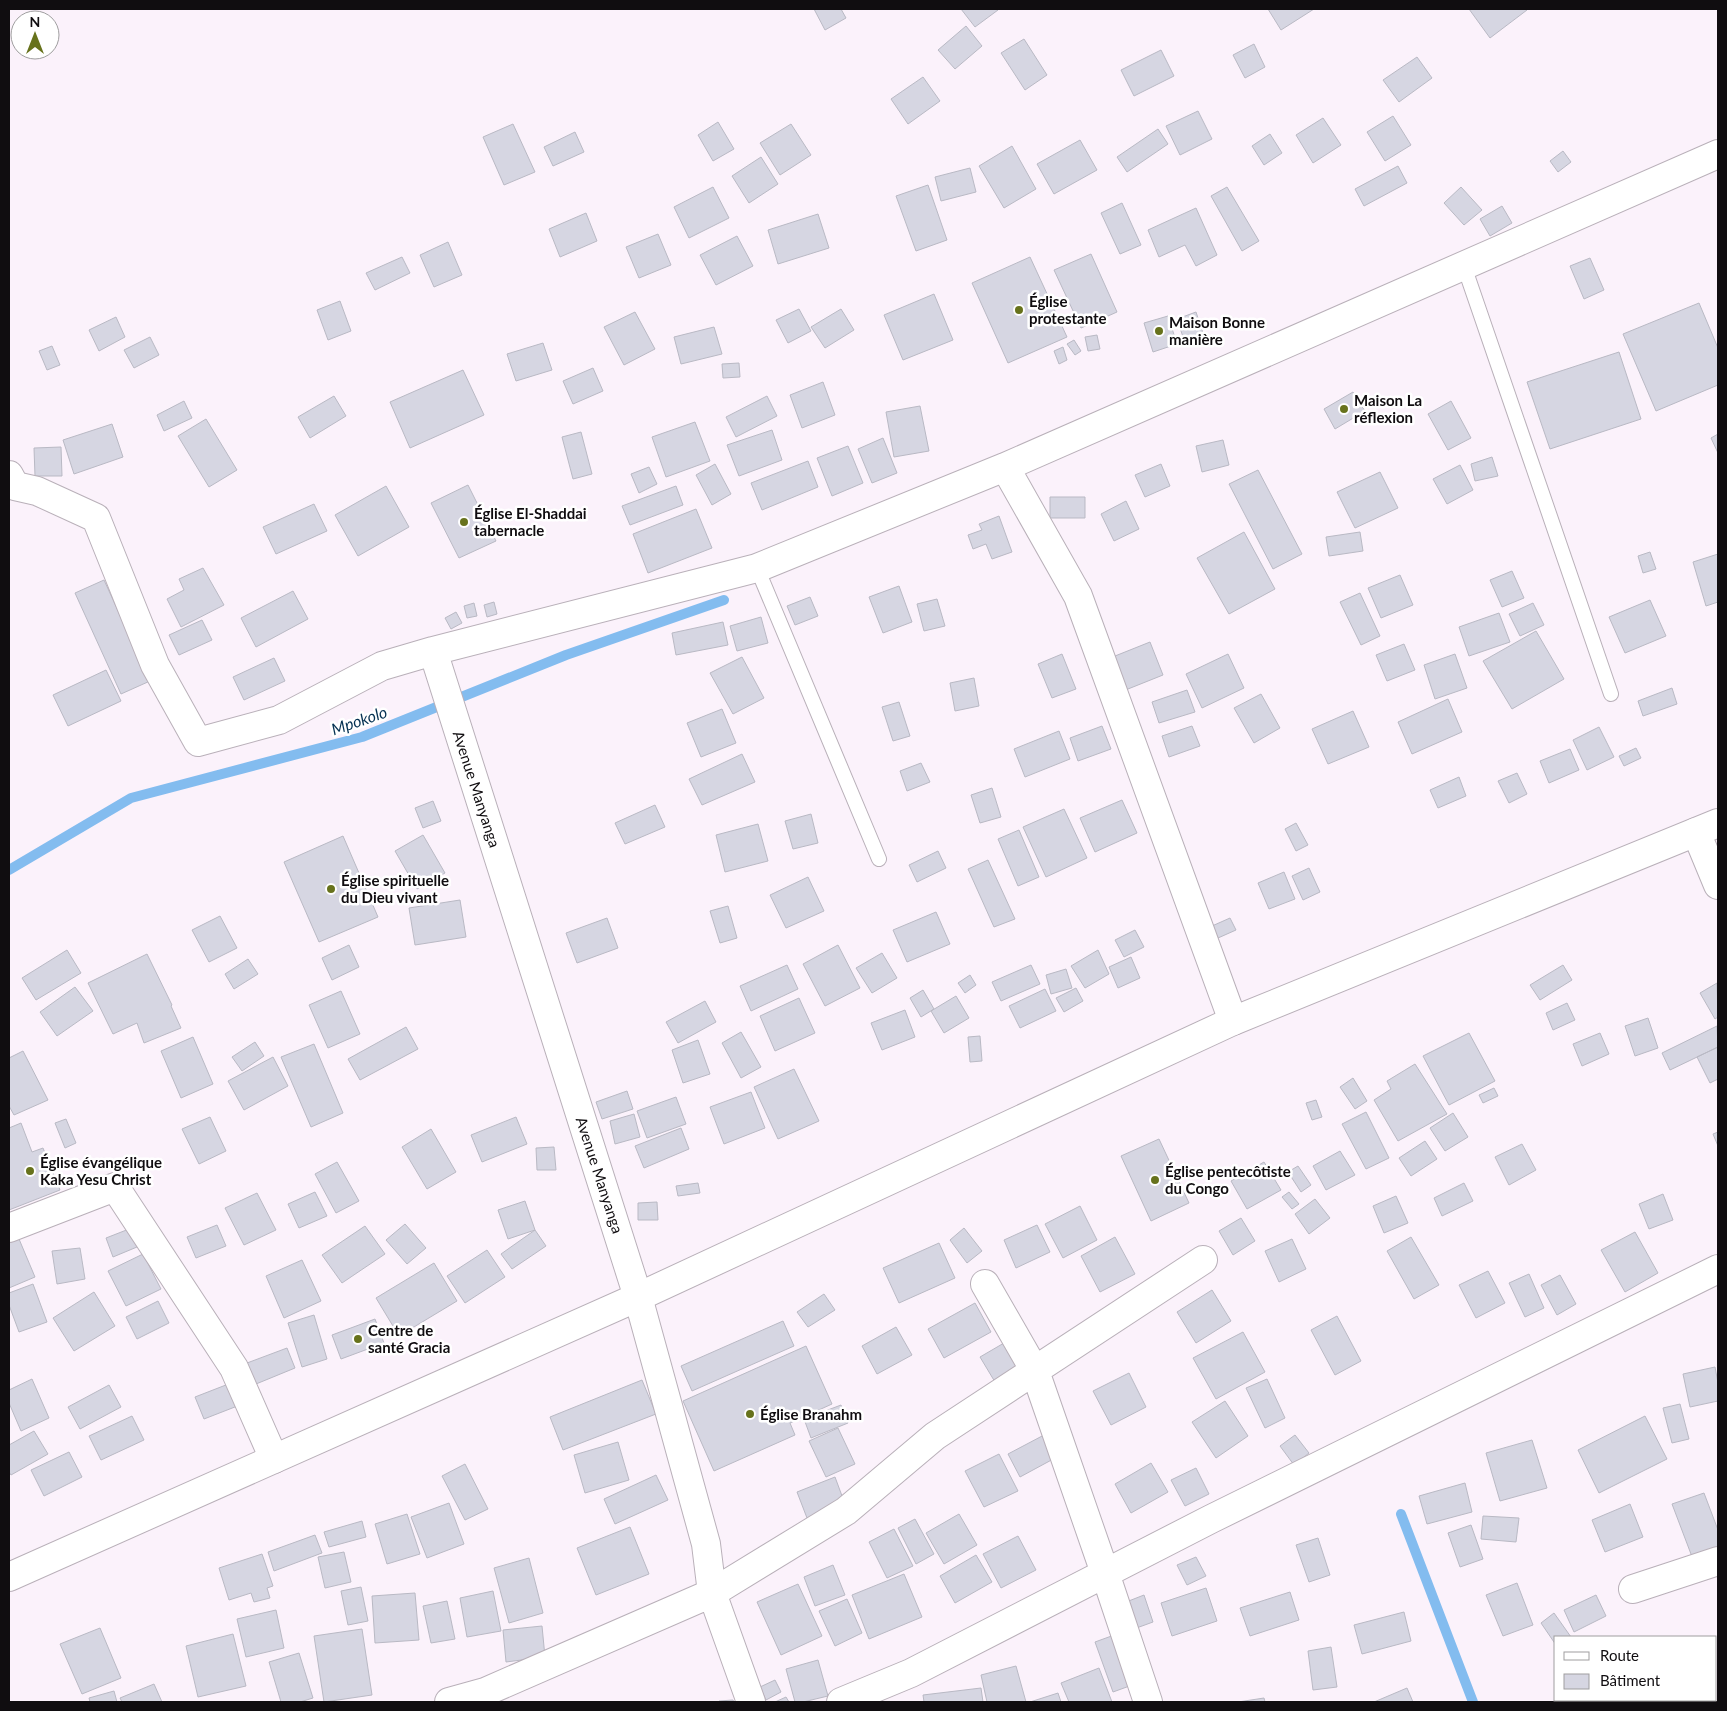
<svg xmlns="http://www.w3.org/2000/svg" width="1727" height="1711" font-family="Lato,sans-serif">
<rect width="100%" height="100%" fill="#fbf2fb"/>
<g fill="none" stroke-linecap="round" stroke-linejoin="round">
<!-- stream -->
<path stroke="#83bcef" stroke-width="10" d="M9 870 131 798 362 737 566 655 724 600
M1401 1514 1473 1702"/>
</g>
<!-- building -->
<path fill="#d6d6e2" stroke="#b9b9c4" d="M814 9H841L846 18 825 30Z
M961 9H997L998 10 975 27Z
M1268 9H1314L1281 30Z
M1469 9H1526L1527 10 1490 38Z
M966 26 982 46 955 69 938 50Z
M1024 39 1047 75 1025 90 1001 53Z
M1254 44 1265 67 1245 78 1233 55Z
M1161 50 1174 76 1134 96 1121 70Z
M1417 57 1432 78 1399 102 1383 80Z
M923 77 940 101 908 124 891 99Z
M1198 111 1212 139 1180 155 1166 126Z
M1393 116 1411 145 1385 161 1367 132Z
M1323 118 1341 145 1313 163 1296 135Z
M718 122 734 149 713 161 698 135Z
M513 124 535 172 504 185 483 137Z
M791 124 811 155 780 175 760 143Z
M1158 129 1168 144 1127 172 1117 157Z
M575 132 584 152 553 166 544 147Z
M1270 134 1282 153 1264 165 1252 146Z
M1080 140 1097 170 1054 194 1037 164Z
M1012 146 1036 189 1004 208 979 166Z
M1563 151 1571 162 1558 172 1550 161Z
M761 157 778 184 749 203 732 176Z
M1398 166 1407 183 1364 206 1355 189Z
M970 168 976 192 941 201 935 177Z
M928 185 947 240 916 251 896 196Z
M713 187 729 218 689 238 674 207Z
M1227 187 1259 241 1242 251 1211 196Z
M1461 187 1482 210 1464 225 1444 203Z
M1122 203 1141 245 1120 254 1101 213Z
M1502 206 1512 223 1490 236 1480 219Z
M1196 208 1217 255 1196 266 1185 245 1159 257 1148 230Z
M586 213 597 241 560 257 549 229Z
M818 214 829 248 778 264 768 230Z
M658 234 671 265 639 278 626 247Z
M737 236 753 266 716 285 700 255Z
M448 242 462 275 434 287 420 255Z
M1091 254 1117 312 1081 328 1054 270Z
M402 257 410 273 375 290 366 273Z
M1030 257 1067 337 1008 363 972 283Z
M1590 258 1604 290 1584 299 1570 266Z
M934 294 953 340 903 360 884 315Z
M340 301 351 331 328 340 317 310Z
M1699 303 1718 348V385L1656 411 1623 334Z
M799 309 811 331 788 343 776 320Z
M841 309 854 330 825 348 811 327Z
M635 312 655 349 624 365 604 327Z
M1196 312 1204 336 1185 343 1177 319Z
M1168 316 1177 344 1153 352 1144 323Z
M116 317 125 337 99 351 89 330Z
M714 327 722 354 681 364 674 337Z
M1097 335 1100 349 1088 351 1085 337Z
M150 337 159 355 134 368 124 350Z
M1074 340 1081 351 1075 355 1067 344Z
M543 343 552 370 516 381 507 354Z
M52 346 60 365 47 370 39 351Z
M1063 347 1067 360 1059 364 1054 351Z
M1619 352 1641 419 1550 449 1527 382Z
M739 363 740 377 723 378 722 364Z
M593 368 603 391 573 404 563 381Z
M463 370 484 415 410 448 390 402Z
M823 382 835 415 802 428 790 395Z
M1353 392 1365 411 1335 429 1324 409Z
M334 396 346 416 310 438 298 417Z
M767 396 777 416 736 437 726 417Z
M184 401 192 418 164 431 157 415Z
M1451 401 1471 438 1448 450 1428 414Z
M920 406 929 451 894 457 886 412Z
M206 419 237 470 209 487 178 436Z
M695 422 710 461 666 477 652 437Z
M112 424 123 457 74 474 63 440Z
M772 430 782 460 739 476 727 445Z
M581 432 592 474 573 479 562 437Z
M1718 434V453L1711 438Z
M883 438 897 473 872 483 858 449Z
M1223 440 1229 465 1202 472 1196 446Z
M848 446 863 483 832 496 817 458Z
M61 447 62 476H35L34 448Z
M1492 457 1498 476 1475 481 1471 464Z
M808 461 818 487 762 510 751 483Z
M715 464 731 494 712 505 696 475Z
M1161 464 1170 486 1145 497 1135 475Z
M1460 465 1473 490 1447 504 1433 479Z
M649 467 657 484 639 493 631 474Z
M1258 470 1302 554 1273 569 1229 484Z
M1380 472 1398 508 1355 528 1337 492Z
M468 485 496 541 459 558 431 503Z
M386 486 409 527 358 556 335 515Z
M676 486 683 505 630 525 622 506Z
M1050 497H1085V518H1050Z
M1126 501 1139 529 1114 541 1101 514Z
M314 504 327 531 276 554 263 527Z
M696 509 712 548 648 573 633 534Z
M999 516 1012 552 992 559 986 544 973 549 968 535 982 530 979 524Z
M1244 532 1275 589 1229 614 1197 558Z
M1360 532 1363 551 1329 556 1326 537Z
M1650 552 1656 569 1643 573 1638 556Z
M1718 554V602L1706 606 1693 562Z
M203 568 224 605 181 627 167 599 184 590 179 579Z
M1512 571 1524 598 1502 607 1490 580Z
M1400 575 1413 605 1381 618 1368 588Z
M104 580 150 681 121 694 75 593Z
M899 586 912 622 883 633 869 597Z
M293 591 308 619 256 647 241 618Z
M1360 593 1380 636 1361 645 1340 602Z
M810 597 818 616 795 625 787 606Z
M937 599 945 626 924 631 917 604Z
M1650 600 1666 636 1625 653 1609 617Z
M494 602 497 614 487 617 484 605Z
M474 603 477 616 467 618 464 606Z
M1533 603 1544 625 1520 636 1509 614Z
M456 612 462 623 451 629 445 618Z
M1499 613 1510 642 1469 656 1459 627Z
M761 617 768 643 737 651 730 626Z
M202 620 212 640 179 655 169 635Z
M723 622 728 645 676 655 672 633Z
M1536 631 1564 679 1512 709 1483 661Z
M1150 642 1163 675 1123 691 1110 658Z
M1404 644 1415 670 1387 681 1376 655Z
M1062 654 1076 689 1052 698 1038 664Z
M1228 654 1244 688 1202 708 1186 674Z
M1455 654 1467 688 1435 699 1424 665Z
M742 657 764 698 733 714 710 673Z
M274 658 285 681 244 700 233 677Z
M106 670 121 701 68 726 53 695Z
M974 678 979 706 955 711 950 683Z
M1672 688 1677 704 1643 716 1638 701Z
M1187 690 1195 712 1159 723 1152 702Z
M1261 694 1280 728 1254 743 1234 708Z
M1448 699 1462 732 1412 754 1398 722Z
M899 702 910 736 893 741 882 707Z
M722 709 736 743 701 757 687 723Z
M1353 711 1369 747 1328 764 1312 729Z
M1102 726 1111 749 1078 761 1070 738Z
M1192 726 1200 746 1169 757 1162 736Z
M1599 727 1614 757 1587 770 1573 740Z
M1059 731 1070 759 1025 777 1014 749Z
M1636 748 1641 758 1624 766 1619 756Z
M1570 749 1579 770 1549 783 1540 761Z
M742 754 755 782 702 805 689 779Z
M921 763 930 782 907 791 900 771Z
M1517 773 1527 794 1509 803 1498 781Z
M1459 777 1466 796 1438 808 1430 790Z
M992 788 1001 817 980 823 971 795Z
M1122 800 1137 833 1095 852 1080 818Z
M433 801 441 821 423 828 415 808Z
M655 805 665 827 625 844 615 823Z
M1064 809 1087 858 1046 877 1023 827Z
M811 814 818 843 793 849 785 821Z
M1296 823 1308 845 1296 851 1285 829Z
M758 824 768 861 725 872 716 835Z
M1019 830 1039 877 1018 886 998 839Z
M423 835 445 873 417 889 395 851Z
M343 836 378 917 319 942 284 862Z
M938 851 946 868 917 882 909 865Z
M988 860 1015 919 994 927 968 869Z
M1309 868 1320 892 1303 900 1292 876Z
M1284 872 1295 899 1269 909 1258 883Z
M808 877 824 911 786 928 770 895Z
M460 900 466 937 415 945 409 908Z
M728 906 737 938 720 943 710 911Z
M936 912 950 944 907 962 893 930Z
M220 916 237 948 209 962 192 930Z
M607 918 618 948 577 963 566 933Z
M1230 918 1236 930 1218 938 1212 926Z
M1135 930 1144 947 1124 957 1115 940Z
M349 945 359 967 332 980 322 958Z
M838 945 860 988 825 1006 803 964Z
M67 950 81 973 36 1000 22 978Z
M1098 950 1109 974 1085 988 1071 966Z
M882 953 897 978 872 993 856 968Z
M147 954 172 1005 171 1006 181 1028 144 1043 137 1023 113 1034 88 983Z
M1131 957 1140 978 1118 988 1109 967Z
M248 959 258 974 234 989 225 974Z
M787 965 798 989 751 1011 740 986Z
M1031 965 1040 984 1001 1001 992 982Z
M1563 965 1572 980 1540 1000 1530 985Z
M1066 969 1072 988 1051 994 1046 975Z
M970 975 976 985 965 993 958 983Z
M1717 983 1718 1017 1715 1019 1700 993Z
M75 987 93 1011 57 1036 40 1012Z
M1076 988 1083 1001 1064 1012 1056 998Z
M1045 989 1056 1011 1020 1028 1009 1006Z
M923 990 934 1009 921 1017 910 998Z
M341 991 360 1034 328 1048 309 1005Z
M956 996 969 1018 944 1033 931 1011Z
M799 998 815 1033 775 1051 760 1016Z
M705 1001 716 1022 678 1043 666 1022Z
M1567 1003 1575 1020 1553 1030 1546 1013Z
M905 1010 915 1037 882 1050 871 1023Z
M1648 1018 1658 1048 1635 1056 1625 1026Z
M1717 1026 1718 1047 1670 1070 1662 1053Z
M406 1027 418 1049 360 1080 348 1059Z
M741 1032 761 1067 741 1078 722 1043Z
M1469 1033 1495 1081 1449 1105 1423 1056Z
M1600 1033 1609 1054 1582 1066 1573 1044Z
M980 1036 982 1061 970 1062 968 1037Z
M193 1037 213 1084 181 1098 161 1051Z
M698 1040 710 1074 683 1083 672 1050Z
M255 1042 264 1056 242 1071 232 1057Z
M314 1044 343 1113 311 1127 281 1057Z
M1718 1047V1079L1710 1083 1697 1057Z
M23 1051 48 1100 14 1115 9 1106V1058Z
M273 1057 288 1086 244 1110 228 1081Z
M1415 1064 1447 1114 1398 1141 1374 1100 1391 1089 1387 1081Z
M794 1069 819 1121 778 1139 754 1087Z
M1353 1078 1367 1101 1355 1109 1340 1087Z
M1494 1088 1498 1096 1483 1103 1479 1095Z
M627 1091 633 1109 602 1119 596 1102Z
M751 1092 765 1128 724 1144 710 1107Z
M676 1097 686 1124 647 1138 637 1111Z
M1316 1100 1322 1117 1312 1120 1306 1103Z
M1366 1112 1389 1158 1366 1169 1342 1124Z
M1453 1113 1468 1137 1445 1151 1430 1128Z
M634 1114 640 1137 615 1144 610 1121Z
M210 1117 226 1151 199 1164 182 1129Z
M516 1117 527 1144 482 1162 471 1135Z
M66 1119 76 1143 65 1148 55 1123Z
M21 1123 32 1152 43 1148 60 1190 9 1210V1128Z
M681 1128 689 1149 644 1168 635 1146Z
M431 1129 456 1172 427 1189 402 1147Z
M1718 1132V1146L1713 1134Z
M1159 1139 1189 1203 1151 1221 1121 1156Z
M1425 1141 1437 1159 1411 1176 1399 1158Z
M1522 1144 1536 1170 1509 1185 1495 1157Z
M554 1147 556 1170H537L536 1148Z
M1340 1151 1355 1175 1326 1190 1313 1166Z
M337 1162 359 1201 336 1213 315 1174Z
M1264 1162 1281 1190 1247 1209 1231 1181Z
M1298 1166 1311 1185 1301 1192 1288 1172Z
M698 1183 700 1193 678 1196 676 1186Z
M1464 1183 1473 1201 1442 1216 1434 1198Z
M315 1192 327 1216 299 1228 288 1204Z
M1289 1192 1299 1204 1292 1209 1282 1197Z
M257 1193 276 1230 244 1245 225 1208Z
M1663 1194 1673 1220 1649 1229 1639 1204Z
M1396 1196 1408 1223 1384 1233 1373 1206Z
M1315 1199 1330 1218 1309 1234 1295 1214Z
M525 1201 535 1230 508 1239 498 1210Z
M657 1202 658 1220H638V1203Z
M1080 1206 1097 1240 1063 1258 1045 1224Z
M1241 1218 1255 1241 1233 1255 1219 1231Z
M405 1224 426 1248 407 1264 386 1240Z
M217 1225 226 1246 196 1258 187 1237Z
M1037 1225 1050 1252 1016 1268 1004 1240Z
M365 1226 385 1254 342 1283 322 1255Z
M964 1228 982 1251 967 1263 950 1240Z
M129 1229 137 1247 113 1257 106 1238Z
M535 1230 546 1246 512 1269 501 1254Z
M1635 1232 1658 1273 1625 1292 1601 1250Z
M1115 1237 1135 1274 1100 1292 1081 1256Z
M1411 1237 1439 1285 1414 1299 1387 1251Z
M19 1239 35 1277 9 1288V1243Z
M1292 1239 1306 1269 1279 1282 1265 1251Z
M939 1243 955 1278 899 1303 883 1268Z
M80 1248 85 1279 57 1284 52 1251Z
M487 1250 505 1277 465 1303 447 1276Z
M143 1254 161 1289 126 1306 108 1271Z
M302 1260 321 1301 284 1318 266 1276Z
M434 1263 457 1301 399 1336 376 1298Z
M1488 1271 1505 1303 1476 1318 1459 1285Z
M1529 1274 1544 1308 1525 1317 1509 1283Z
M1560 1275 1576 1304 1557 1315 1541 1285Z
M33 1284 47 1322 19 1332 9 1305V1293Z
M1212 1290 1231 1321 1196 1343 1177 1312Z
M94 1292 115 1326 74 1351 53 1318Z
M824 1294 835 1310 808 1327 797 1312Z
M158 1301 169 1323 137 1339 126 1317Z
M975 1303 991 1332 944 1358 928 1329Z
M314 1315 327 1359 302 1367 288 1323Z
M1337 1316 1361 1361 1335 1375 1311 1330Z
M375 1319 384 1343 341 1359 332 1335Z
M783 1321 794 1346 692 1391 681 1366Z
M896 1327 912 1355 877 1374 862 1346Z
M1243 1332 1265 1372 1216 1399 1193 1358Z
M1004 1343 1022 1373 998 1387 980 1357Z
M806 1346 832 1404 790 1423 795 1435 714 1471 683 1401Z
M287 1348 295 1368 256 1384 247 1363Z
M1715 1367 1718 1383V1401L1690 1407 1683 1374Z
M1129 1373 1146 1407 1111 1425 1093 1391Z
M32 1379 49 1418 21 1431 9 1403V1390Z
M1267 1379 1285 1418 1265 1428 1246 1388Z
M642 1380 656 1414 563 1450 550 1417Z
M231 1383 240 1405 204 1419 195 1397Z
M109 1385 121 1407 80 1429 68 1407Z
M1225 1401 1248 1436 1216 1458 1192 1422Z
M1680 1404 1689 1439 1672 1443 1663 1408Z
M841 1405 848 1423 811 1438 804 1419Z
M132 1416 144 1440 101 1460 89 1436Z
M1645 1416 1667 1459 1599 1493 1578 1450Z
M838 1428 855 1464 826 1477 809 1441Z
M34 1431 48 1454 11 1475 9 1472V1445Z
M1044 1435 1057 1457 1020 1477 1008 1454Z
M1295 1435 1309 1453 1294 1465 1280 1446Z
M1532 1440 1547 1488 1500 1501 1486 1453Z
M618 1442 629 1480 585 1493 574 1455Z
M69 1452 82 1477 44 1496 31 1470Z
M999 1454 1018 1491 984 1507 965 1471Z
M1151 1463 1168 1492 1131 1513 1115 1484Z
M465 1464 488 1509 465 1520 442 1476Z
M1196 1468 1209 1494 1185 1506 1171 1480Z
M656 1475 668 1500 615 1524 604 1499Z
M835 1477 845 1504 807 1518 797 1492Z
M1465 1483 1472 1512 1427 1524 1419 1496Z
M1704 1493 1718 1530V1553L1694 1562 1672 1504Z
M449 1503 464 1544 427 1558 411 1517Z
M1630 1504 1643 1537 1605 1552 1592 1520Z
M407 1514 420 1554 387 1564 375 1524Z
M959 1514 977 1545 944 1564 926 1533Z
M1483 1516 1519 1518 1516 1542 1481 1539Z
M915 1519 934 1554 916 1564 898 1528Z
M362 1521 366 1537 329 1547 324 1532Z
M1471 1525 1483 1559 1460 1567 1448 1533Z
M630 1527 649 1574 596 1595 577 1548Z
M894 1529 913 1566 887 1578 869 1542Z
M315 1535 322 1553 274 1571 268 1552Z
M1018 1536 1036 1570 1001 1588 983 1554Z
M1318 1538 1330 1575 1309 1582 1296 1545Z
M344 1552 351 1582 325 1588 318 1557Z
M262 1554 273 1586 267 1588 270 1598 254 1602 251 1593 229 1600 219 1568Z
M976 1555 992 1582 955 1603 940 1576Z
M1196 1557 1206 1576 1187 1585 1177 1565Z
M529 1558 543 1613 509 1623 494 1568Z
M833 1565 845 1595 815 1606 804 1577Z
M904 1574 922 1617 869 1639 852 1595Z
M1517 1583 1533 1625 1503 1636 1486 1595Z
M798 1584 822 1636 781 1655 757 1602Z
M361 1587 368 1621 348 1625 341 1591Z
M1206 1588 1217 1621 1172 1636 1161 1603Z
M493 1591 501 1631 467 1637 460 1598Z
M1290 1592 1299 1620 1250 1636 1240 1608Z
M415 1593 419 1640 375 1643 372 1596Z
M1144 1595 1153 1622 1131 1630 1121 1604Z
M1596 1595 1606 1616 1574 1632 1564 1610Z
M847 1599 862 1633 835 1646 819 1611Z
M447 1601 455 1639 431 1643 423 1606Z
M276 1610 284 1648 246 1657 237 1619Z
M1404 1612 1411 1641 1362 1654 1354 1625Z
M1554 1613 1571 1637H1556V1645L1541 1623Z
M542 1626 545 1657 506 1662 503 1630Z
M100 1628 121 1678 82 1694 60 1644Z
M362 1629 372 1695 324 1702 314 1636Z
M233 1634 246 1686 198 1697 186 1646Z
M1117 1634 1135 1684 1113 1692 1095 1642Z
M1331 1647 1337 1687 1313 1690 1308 1651Z
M299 1653 313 1698 300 1702H281L269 1662Z
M818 1660 828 1696 803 1702H795L786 1669Z
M1016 1666 1026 1702H987L981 1675Z
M1099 1668 1112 1702H1069L1061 1683Z
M775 1680 781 1692 766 1700 760 1687Z
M154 1684 162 1702H122L120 1698Z
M981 1688 983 1702H924L923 1695Z
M1407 1688 1413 1702H1374Z
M114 1691 117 1702H90L89 1698Z
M1058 1693 1061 1702H1030Z
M786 1697 789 1702H775Z
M1264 1698 1265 1702H1238Z
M733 1700 734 1702H719V1701Z"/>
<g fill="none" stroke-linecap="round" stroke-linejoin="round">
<!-- lane casing -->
<g stroke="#b9b0b9" stroke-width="16">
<path id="lane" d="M1464 266 1611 694
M757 568 879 859"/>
</g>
<!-- street casing -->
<g stroke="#b9b0b9" stroke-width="30">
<path id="street" d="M1005 467 1078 596 1233 1021
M9 475 15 486 37 491 96 518 155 665 198 742 279 720 382 666 433 651 757 568 1005 467 1718 154
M433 651 638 1297 706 1544 712 1593 751 1702
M1696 832 1718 885
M9 1228 115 1187 234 1368 274 1459
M985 1284 1035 1371 1105 1573 1148 1702
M1633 1589 1718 1561
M449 1702 485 1692 712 1593 846 1511 935 1436 1203 1260
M841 1702 911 1673 1211 1519 1718 1269"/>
</g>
<!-- highway casing -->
<g stroke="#b9b0b9" stroke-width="30">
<path id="highway" d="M9 1577 638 1297 1233 1021 1718 823"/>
</g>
<!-- lane -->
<use href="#lane" stroke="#fff" stroke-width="14"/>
<!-- street -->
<use href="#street" stroke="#fff" stroke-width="28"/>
<!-- highway -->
<use href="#highway" stroke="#fff" stroke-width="28"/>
</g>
<!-- markers -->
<g fill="#67721c" stroke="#fff" stroke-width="2">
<circle cx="1019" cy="310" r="5"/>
<circle cx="1159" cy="331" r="5"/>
<circle cx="1344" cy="409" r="5"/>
<circle cx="464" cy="522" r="5"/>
<circle cx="331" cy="889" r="5"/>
<circle cx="30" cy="1171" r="5"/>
<circle cx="1155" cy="1180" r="5"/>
<circle cx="358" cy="1339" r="5"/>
<circle cx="750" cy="1414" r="5"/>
</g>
<g text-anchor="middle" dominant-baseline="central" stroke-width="5" stroke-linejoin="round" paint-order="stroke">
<!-- poi labels -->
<g font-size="15" font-weight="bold" fill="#100d10" stroke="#fff" text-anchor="start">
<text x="1029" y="301">Église<tspan x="1029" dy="17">protestante</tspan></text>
<text x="1169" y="322">Maison Bonne<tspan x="1169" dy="17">manière</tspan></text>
<text x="1354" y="400">Maison La<tspan x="1354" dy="17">réflexion</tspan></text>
<text x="474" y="513">Église El-Shaddai<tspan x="474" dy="17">tabernacle</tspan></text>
<text x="341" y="880">Église spirituelle<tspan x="341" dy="17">du Dieu vivant</tspan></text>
<text x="40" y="1162">Église évangélique<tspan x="40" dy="17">Kaka Yesu Christ</tspan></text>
<text x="1165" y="1171">Église pentecôtiste<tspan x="1165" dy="17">du Congo</tspan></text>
<text x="368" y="1330">Centre de<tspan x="368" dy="17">santé Gracia</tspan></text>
<text x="760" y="1414">Église Branahm</text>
</g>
<!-- street labels -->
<g font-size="15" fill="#100d10" stroke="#fff">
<text transform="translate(477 789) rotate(72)">Avenue Manyanga</text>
<text transform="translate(600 1175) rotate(72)">Avenue Manyanga</text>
</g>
<!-- water labels -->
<g font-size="16" font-style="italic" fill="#053152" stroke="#fff">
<text transform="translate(359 720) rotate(-19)">Mpokolo</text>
</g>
</g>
<!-- border -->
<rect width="1727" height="1711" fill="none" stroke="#100d10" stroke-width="20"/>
<!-- legend -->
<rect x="1554" y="1636" width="162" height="65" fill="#ffffff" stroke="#9f9e9f"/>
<rect x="1564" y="1652" width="25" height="8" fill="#ffffff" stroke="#9f9e9f"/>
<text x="1600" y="1661" font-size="15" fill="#100d10">Route</text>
<rect x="1564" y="1674" width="25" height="15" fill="#d6d6e2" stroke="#9f9e9f"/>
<text x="1600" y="1686" font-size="15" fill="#100d10">Bâtiment</text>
<!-- north arrow -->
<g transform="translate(35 35)"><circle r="24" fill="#ffffff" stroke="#9f9e9f"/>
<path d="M0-4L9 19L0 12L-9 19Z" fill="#67721c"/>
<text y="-8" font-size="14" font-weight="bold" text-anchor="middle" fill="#100d10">N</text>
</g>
</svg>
